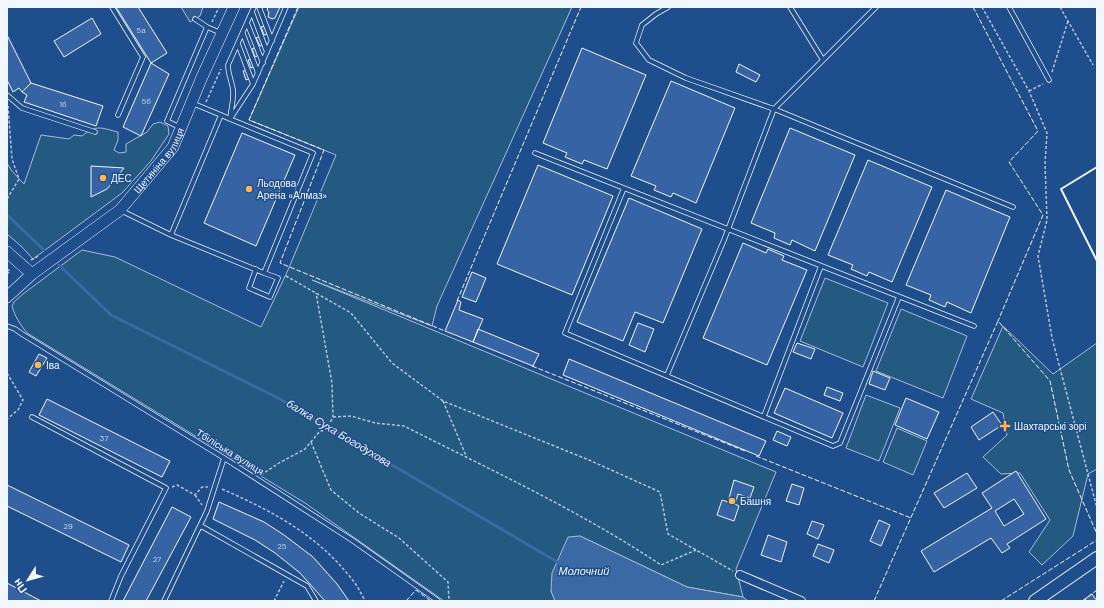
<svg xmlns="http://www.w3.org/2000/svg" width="1104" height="608" font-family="'DM Sans',sans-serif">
<rect width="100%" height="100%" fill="#1f4e8c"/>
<!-- green -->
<path fill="#245a82" stroke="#a8bbd7" d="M299 7H572L437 306 432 326 312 280 776 472 736 569 743 597 687 587 580 536 551 591 555 601H444L305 503 27 333C20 324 15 317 12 306L14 302 23 294 82 250 115 257 261 327 288 270 336 155 249 120Z
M160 122 168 126 169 134 151 161 122 193 33 259 21 246 7 234V163L12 171 24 184 41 135 69 139 74 135 82 136C97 124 101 128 118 132V140L114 150 119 153 126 152V144L147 132 153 124Z
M825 278 888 303 863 367 800 341Z
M901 309 967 336 943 398 876 371Z
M1003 326 1053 374 1097 343V469L1088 474 1073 536 1042 565 1029 552 1050 520 1020 473 1001 474 983 457 1007 435 1003 413 971 399Z
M866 395 900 408 879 461 846 448Z
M897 428 927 441 913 475 883 462Z"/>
<!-- parking -->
<path fill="#305b95" stroke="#a8bbd7" d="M181 7H203L200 16 190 22Z"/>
<!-- water -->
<path fill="#3b69a3" stroke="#a8bbd7" d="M580 536 687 587 743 597 748 601H555L551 591 552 573 568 537Z"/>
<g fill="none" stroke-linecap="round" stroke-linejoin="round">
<!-- stream -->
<path stroke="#3b69a3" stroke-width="3" d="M7 215 44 250
M59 265 111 315 278 398 559 563"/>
</g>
<!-- building -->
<path fill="#3563a3" stroke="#f2f6ff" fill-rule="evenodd" d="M116 7H138L167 53 151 63Z
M268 7H280L275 18 272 19 268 17 269 12 267 10Z
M92 18 101 34 64 57 54 41Z
M265 26 268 34 264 35 261 27Z
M7 35 31 83 22 92 19 88 13 92 7 80Z
M261 36 264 45 260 46 256 38Z
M256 47 259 55 255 57 252 49Z
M582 48 646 75 607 169 584 160 582 164 565 157 567 153 543 143Z
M252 59 255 67 251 68 248 60Z
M151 63 169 74 141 136 123 127Z
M739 64 760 75 756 82 736 72Z
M247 70 251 78 246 80 243 71Z
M671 81 735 108 696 203 673 193 671 197 654 190 656 186 631 176Z
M31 83 103 106 96 126 24 102 27 95 22 92Z
M790 128 855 155 815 251 792 240 790 245 774 238 775 233 751 223Z
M242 133 295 155 256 246 204 223Z
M868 160 932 187 892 282 869 272 867 276 851 269 853 265 828 255Z
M538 165 613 196 572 295 497 264Z
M91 166 124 168 107 189 91 197Z
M946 190 1010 217 971 313 947 302 945 307 929 300 931 295 906 285Z
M629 198 702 229 663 323 635 312 623 341 577 322Z
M743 243 766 253 768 249 784 256 782 260 807 270 767 365 703 338Z
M472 272 486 278 476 302 462 297Z
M458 300 461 302 459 310 483 319 473 342 445 331Z
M638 323 654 329 645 352 629 345Z
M478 329 539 354 533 366 473 342Z
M797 343 815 349 811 359 793 352Z
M39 354 47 358 36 376 29 372Z
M569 359 766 441 759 456 563 375Z
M873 371 890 378 885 390 869 384Z
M827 387 843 393 840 401 824 395Z
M785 388 843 413 832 438 774 413Z
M906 398 939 412 927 439 895 425Z
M47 399 170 461 162 477 39 415Z
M993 412 1002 425 979 440 971 427Z
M777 431 791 437 787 446 773 440Z
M1016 471 1046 519 1007 544 1010 548 1002 553 991 538 934 572 921 551 992 508 982 493ZM1014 499 1024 514 1004 526 995 511Z
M967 473 977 488 944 508 934 493Z
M734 480 754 487 750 498 738 494 735 504 739 506 734 521 717 515 722 500 728 502Z
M792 484 804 488 799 505 786 501Z
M7 485 129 545 121 562 7 506Z
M219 502 264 522 284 535 313 557 337 584 349 601H325L300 573 275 553 255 540 213 519Z
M172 507 191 517 146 601H123Z
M879 520 890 525 881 546 870 541Z
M812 521 824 525 818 539 807 534Z
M768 535 787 542 781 562 761 555Z
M818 544 834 550 829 563 813 556Z
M7 583 41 601H7Z
M1092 594 1097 601H1087L1085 599Z"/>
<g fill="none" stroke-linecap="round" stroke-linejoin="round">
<!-- service casing -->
<g stroke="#f2f6ff" stroke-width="5.5">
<path id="service" d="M112 7 143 57 118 115
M259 7 272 41
M668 7 656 14 642 25 636 43 649 60 686 78 774 109 1013 207
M790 7 823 60
M1009 7 1049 80
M252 12 267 52
M195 19 207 27
M247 23 263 63
M243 34 258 73
M238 44 253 84
M7 95 22 108 95 132
M221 115 230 119 253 84 286 7
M181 128 167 121 207 27 221 33
M535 153 974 326
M624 188 565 333 833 446 840 443 899 297
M120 210 171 235 221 115 192 103
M171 235 264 273 313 153 230 119C231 109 234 99 233 90 232 82 228 74 228 65L254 7
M256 269 249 288 270 297 278 278 264 273
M7 326 15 329 22 334 224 458 352 540 438 601
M667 375 724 240 774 109 876 7
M764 416 821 266
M32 417 166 488 121 576 111 601
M201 526 307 586 316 601
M164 601 207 511 224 458"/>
</g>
<!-- minor casing -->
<g stroke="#f2f6ff" stroke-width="10">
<path id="minor" d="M740 575 801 601"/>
</g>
<!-- tertiary casing -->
<g stroke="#f2f6ff" stroke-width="12">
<g id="tertiary">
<path d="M7 252 32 274"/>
<path id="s1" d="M7 297 32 274 120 210 173 147 202 77 234 7"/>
</g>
</g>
<!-- secondary casing -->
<g stroke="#f2f6ff" stroke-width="14">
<path id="secondary" d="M1035 601 1097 558"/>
</g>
<!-- path -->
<path stroke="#b3c4dc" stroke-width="1.5" stroke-dasharray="3 2" stroke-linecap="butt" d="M982 7 1029 91 1047 133 1045 163 1047 220 1038 256 1052 338 1097 508
M1060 7 1093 65
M212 22 219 7
M1052 72 1068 21
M1029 91 1043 84
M206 102 221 69
M7 199 19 179 12 159 8 106
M31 260 38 256
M7 269 10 271 7 274
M286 276 351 313 392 363 443 401 589 460 660 492 668 534 733 571
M7 373 23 400 18 410 7 419
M443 401 467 458
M333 417 351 416 375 423 404 426C491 470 580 511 661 565L696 550
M311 442 331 490 359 513 399 538 448 582 449 601
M261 475 279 463 305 449 320 431 326 430 333 417 332 383 316 293
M172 487 177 485 195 495 202 487H208
M222 489C272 511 316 534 351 578 357 585 361 593 365 601
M195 495 202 505
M274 601 284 581"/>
<!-- service -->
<use href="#service" stroke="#1f4e8c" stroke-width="4"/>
<!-- minor -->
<use href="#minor" stroke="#1f4e8c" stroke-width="8"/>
<!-- tertiary -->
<use href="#tertiary" stroke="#1f4e8c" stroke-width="11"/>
<!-- secondary -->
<use href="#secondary" stroke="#1f4e8c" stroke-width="12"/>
<!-- fence -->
<path stroke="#f2f6ff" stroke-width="1" stroke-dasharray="5 2" stroke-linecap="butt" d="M298 7 249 120 324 150 280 263 445 331
M973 7 1038 131 1009 162 1043 215 998 321
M457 301 581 7
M532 366 745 451
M756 456 911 518
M406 601 416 590 431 601
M874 601 998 321 1050 381 1069 470 1097 534
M1001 601 1097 540
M1082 601 1097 590"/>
<!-- wall -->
<path stroke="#f2f6ff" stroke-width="2" d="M1097 167 1061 189 1097 261"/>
</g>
<!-- markers -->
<g fill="#ffb74d" stroke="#1f4e8c" stroke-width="1.5">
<circle cx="103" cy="178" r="4"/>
<circle cx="249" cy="189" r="4"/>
<circle cx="38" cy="365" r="4"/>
<path d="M1003 420h4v4h4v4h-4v4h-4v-4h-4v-4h4z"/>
<circle cx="732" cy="501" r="4"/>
</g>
<g text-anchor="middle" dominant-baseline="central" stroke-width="3" stroke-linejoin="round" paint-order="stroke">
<!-- number labels -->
<g font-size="8" fill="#c3d1e8">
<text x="141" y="30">5а</text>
<text x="146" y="101">5б</text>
<text x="63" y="104">1б</text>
<text x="104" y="438">37</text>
<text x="68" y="526">29</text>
<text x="282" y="546">25</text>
<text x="157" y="559">27</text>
</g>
<!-- street labels -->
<g font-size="10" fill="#f2f6ff" stroke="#1f4e8c">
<text stroke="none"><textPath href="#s1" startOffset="206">Щетиніна вулиця</textPath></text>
<text transform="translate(230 452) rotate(32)">Тбіліська вулиця</text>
</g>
<!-- poi labels -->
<g font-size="10" fill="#f2f6ff" stroke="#1f4e8c" text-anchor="start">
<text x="111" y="178">ДЕС</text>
<text x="257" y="183">Льодова<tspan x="257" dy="12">Арена «Алмаз»</tspan></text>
<text x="46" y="365">Іва</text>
<text x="1014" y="426">Шахтарські зорі</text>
<text x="740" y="501">Башня</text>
</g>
<!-- water labels -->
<g font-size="11" font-style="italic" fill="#f2f6ff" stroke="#1f4e8c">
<text transform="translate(339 433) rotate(31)">балка Суха Богодухова</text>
<text x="584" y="571">Молочний</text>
</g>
</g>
<!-- border -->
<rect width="1104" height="608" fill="none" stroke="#f2f6ff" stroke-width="16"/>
<!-- north arrow -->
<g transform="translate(28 580) rotate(233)" stroke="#1f4e8c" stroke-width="3" paint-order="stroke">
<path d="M0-3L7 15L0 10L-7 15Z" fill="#f2f6ff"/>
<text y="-6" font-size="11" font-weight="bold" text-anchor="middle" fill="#f2f6ff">Пн</text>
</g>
</svg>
